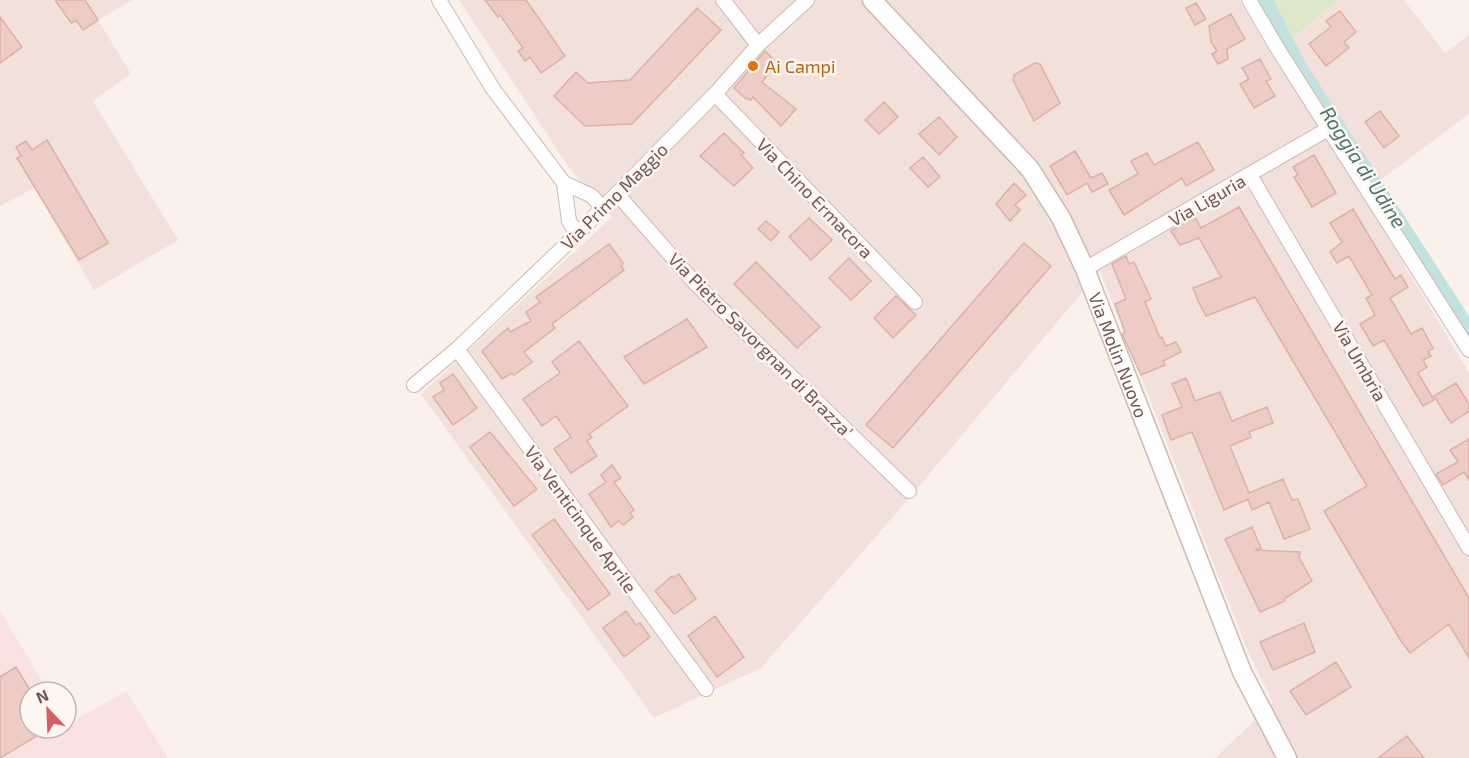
<svg xmlns="http://www.w3.org/2000/svg" width="1469" height="758" font-family="'Exo 2',sans-serif">
<rect width="100%" height="100%" fill="#faf1eb"/>
<!-- residential -->
<path fill="#f1e1da" d="M0 0H132L98 20 131 74 93 101 178 240 94 290 34 188 0 206Z
M459 0H1239L1272 56 1339 0H1404L1445 53 1469 35V114L1362 194 1469 373V758H1215L1273 703 1246 647 1100 271 899 510 761 668 654 718 421 394 612 217 568 166Z"/>
<!-- commercial -->
<path fill="#f9e2e0" d="M0 611 49 692H30V728H66V721L68 724 126 691 168 758H0Z"/>
<!-- green -->
<path fill="#dde7ca" d="M1272 0H1339L1293 38Z"/>
<g fill="none" stroke-linecap="round" stroke-linejoin="round">
<!-- canal -->
<path stroke="#c1e2df" stroke-width="16" d="M1264 0 1300 69 1469 331"/>
</g>
<!-- building -->
<path fill="#edccc5" stroke="#deb0a7" stroke-width="1.5" d="M55 0H85L98 20 83 30 76 20 71 23Z
M485 0H526L565 56 541 73 530 57 525 61 518 51 523 48 500 15 498 17Z
M1196 3 1206 19 1195 25 1186 8Z
M697 8 721 30 632 124 585 126 554 96 576 72 588 83 630 80Z
M1340 11 1356 32 1344 42 1349 48 1326 66 1309 44 1331 27 1326 21Z
M1231 14 1245 39 1227 49 1228 59 1218 64 1212 54 1217 51 1211 42 1209 26Z
M0 17 22 47 0 63Z
M765 51 777 63 762 82 796 109 781 126 753 97 751 100 745 98 734 88Z
M1260 59 1271 79 1266 81 1275 96 1254 108 1240 84 1249 79 1242 68Z
M1035 63 1040 64 1060 103 1034 121 1013 80 1014 75Z
M884 102 898 117 879 134 865 120Z
M1380 111 1399 136 1384 148 1365 122Z
M939 117 957 137 939 155 919 134Z
M724 133 744 153 741 155 753 168 734 186 700 156Z
M47 140 108 243 79 260 17 158 21 156 16 147 26 141 32 150Z
M1198 142 1214 170 1186 186 1182 178 1124 215 1109 190 1138 174 1131 161 1147 153 1154 165Z
M1075 151 1091 178 1102 173 1108 184 1092 192 1087 183 1067 195 1050 166Z
M1314 155 1336 193 1312 207 1294 177 1298 175 1293 167Z
M923 157 940 177 928 187 910 168Z
M1014 183 1026 195 1015 205 1020 210 1010 221 996 204Z
M1239 207 1469 598V658L1449 624 1410 653 1401 641 1324 511 1367 486 1255 297 1206 316 1199 303 1193 288 1221 277 1199 238 1180 245 1171 231 1195 217 1201 228Z
M1353 209 1395 279 1401 275 1408 287 1390 298 1411 334 1422 328 1433 348 1428 352 1431 356 1423 360 1427 367 1418 373 1434 400 1423 406 1384 340 1373 346 1360 324 1375 315 1366 298 1372 295 1349 256 1337 263 1330 252 1342 242 1330 223Z
M809 218 832 240 811 260 789 237Z
M766 221 779 232 771 241 758 229Z
M1024 243 1051 266 893 448 866 425Z
M609 244 623 263 621 266 624 270 552 324 555 328 524 352 532 362 514 375 512 373 502 379 482 351 508 328 510 332 531 321 526 312 540 302 536 297Z
M1126 256 1129 264 1134 262 1151 299 1145 302 1160 338 1162 337 1166 346 1176 342 1181 352 1163 361 1165 365 1141 375 1122 334 1125 332 1115 304 1126 299 1112 264Z
M849 258 871 281 851 300 829 278Z
M756 262 820 327 797 348 734 284Z
M896 296 916 315 893 338 874 318Z
M687 319 707 347 644 384 624 357Z
M579 341 628 406 589 434 592 437 587 441 597 456 571 473 554 449 571 437 556 416 542 426 523 399 560 373 552 362Z
M453 374 477 408 453 425 433 397 444 390 440 383Z
M1186 378 1195 401 1220 392 1232 421 1267 407 1273 423 1249 432 1251 437 1230 446 1249 493 1283 479 1292 500 1298 499 1310 529 1284 539 1269 502 1252 510 1248 499 1224 510 1192 432 1171 440 1162 415 1182 407 1172 384Z
M1456 383 1469 404V411L1451 423 1434 396Z
M490 432 537 489 514 506 470 447Z
M1469 439V480L1464 472 1443 485 1436 474 1458 462 1450 450Z
M612 465 621 478 614 482 634 510 630 513 633 517 623 525 619 521 611 527 589 494 606 482 601 475Z
M554 519 610 594 588 610 532 535Z
M1252 527 1261 548 1255 550 1300 552 1299 557 1312 581 1284 599 1285 601 1260 612 1225 539Z
M679 574 696 599 674 614 655 591 672 576 673 578Z
M626 611 636 625 640 623 650 637 624 657 603 628Z
M715 616 744 657 717 677 688 636Z
M1304 623 1315 652 1273 670 1260 642Z
M1336 662 1351 687 1306 715 1290 691Z
M16 667 30 690V728H50L0 758V677Z
M1407 736 1424 758H1378Z"/>
<g fill="none" stroke-linecap="round" stroke-linejoin="round">
<!-- street casing -->
<g stroke="#ceb9b4" stroke-width="16">
<path id="street" d="M439 0 493 89 564 183 592 196 603 209
M723 0 758 45
M1249 0 1279 51 1469 350
M715 94 915 302
M1250 175 1469 548
M564 183 569 221 577 234
M618 195 695 283 909 491
M1085 269 1328 129
M457 349 706 689
M414 385 457 349 577 234 715 94 758 45 807 0"/>
</g>
<!-- secondary casing -->
<g stroke="#d0b8b2" stroke-width="21">
<g id="secondary">
<path id="s1" d="M872 0 1030 169 1061 218 1085 269 1242 672 1287 758"/>
</g>
</g>
<!-- street -->
<use href="#street" stroke="#fff" stroke-width="14"/>
<!-- secondary -->
<use href="#secondary" stroke="#fff" stroke-width="18"/>
</g>
<!-- markers -->
<circle fill="#e8710a" stroke="#fdf6f1" stroke-width="2" cx="753" cy="66" r="6"/>
<g text-anchor="middle" dominant-baseline="central" stroke-width="5" stroke-linejoin="round" paint-order="stroke">
<!-- food labels -->
<g font-size="18" fill="#c56008" stroke="#fdf6f1" text-anchor="start">
<text x="765" y="66">Ai Campi</text>
</g>
<!-- street labels -->
<g font-size="18" fill="#735550" stroke="#fdf6f1">
<text transform="translate(614 196) rotate(-45)">Via Primo Maggio</text>
<text transform="translate(815 198) rotate(46)">Via Chino Ermacora</text>
<text transform="translate(1207 200) rotate(-30)">Via Liguria</text>
<text transform="translate(761 345) rotate(45)">Via Pietro Savorgnan di Brazza'</text>
<text stroke="none"><textPath href="#s1" startOffset="438">Via Molin Nuovo</textPath></text>
<text transform="translate(1360 361) rotate(60)">Via Umbria</text>
<text transform="translate(581 519) rotate(54)">Via Venticinque Aprile</text>
</g>
<!-- water labels -->
<g font-size="20" font-style="italic" fill="#467672" stroke="#fdf6f1">
<text transform="translate(1364 167) rotate(57)">Roggia di Udine</text>
</g>
</g>
<!-- north arrow -->
<g transform="translate(48 710) rotate(337)"><circle r="28" fill="#fdf6f1" stroke="#c6b6b1" stroke-width="1.5"/>
<path d="M0-4.5L10 22L0 15L-10 22Z" fill="#d65e5f"/>
<text y="-9" font-size="16" font-weight="bold" text-anchor="middle" fill="#735550">N</text>
</g>
</svg>
